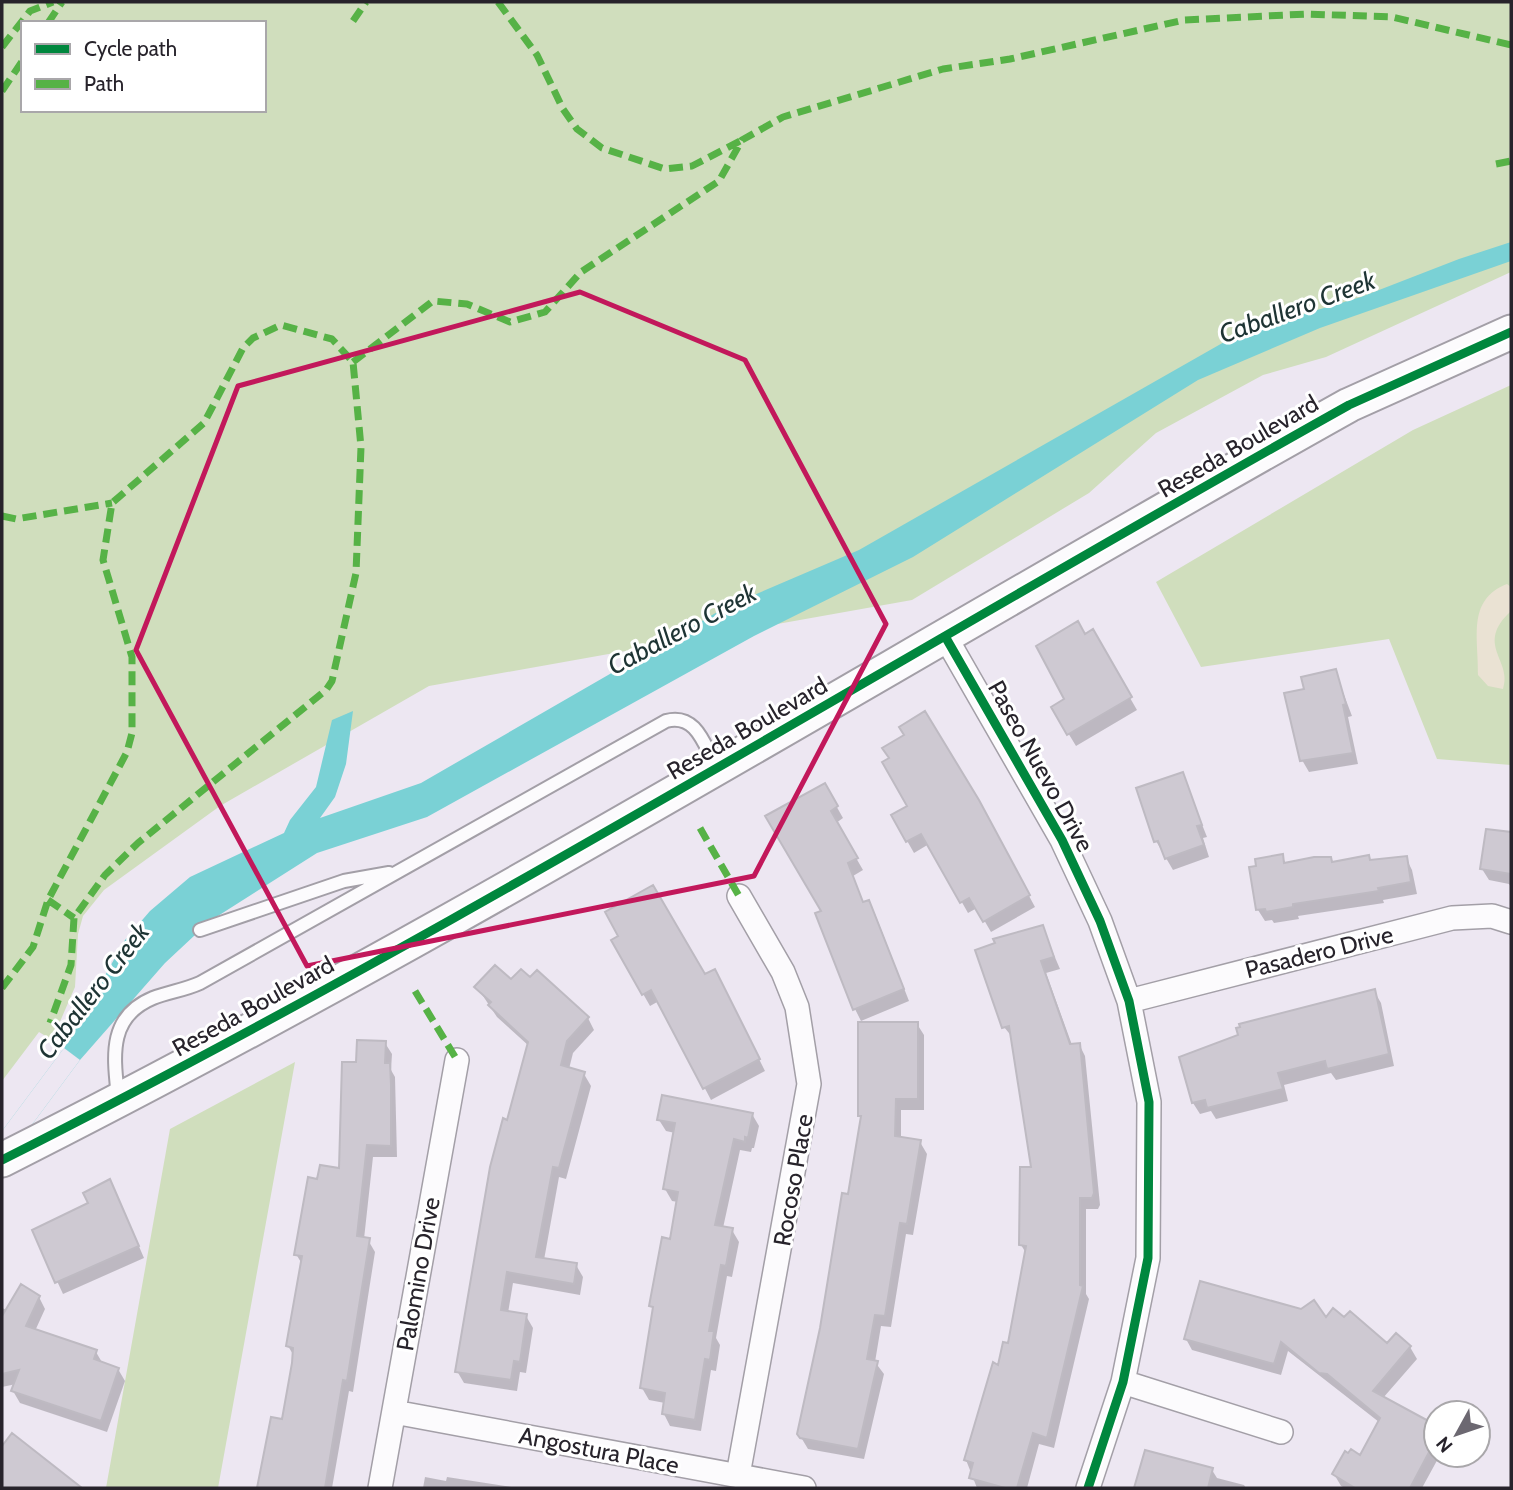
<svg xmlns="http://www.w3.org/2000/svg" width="1513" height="1490" font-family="Cabin,sans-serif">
<rect width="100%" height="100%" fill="#ede7f2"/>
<!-- green -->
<path fill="#d0debd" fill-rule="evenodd" d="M2 2H1511V272L1326 357 1263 375 1156 433 1089 493 912 600 429 686 220 806 104 890 83 916 78 934 75 987 52 1040 39 1032 2 1081ZM23 23H264V110H23Z
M1511 385V765L1437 759 1389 639 1201 667 1156 582 1413 430Z
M295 1062 218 1488H106L170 1129Z"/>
<!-- sand -->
<path fill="#eae2d3" d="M1507 584 1511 587V611C1474 645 1513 660 1503 689L1488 686 1478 675C1479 639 1466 600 1507 584Z"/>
<!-- water -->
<path fill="#7ad1d5" d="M1511 242V261L1320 328 1198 380 913 557 754 636 427 817 317 853 210 921 165 963 80 1060 2 1165V1131L64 1048 125 940 150 911 190 877 284 833 290 820 316 787 332 720 353 711 346 764 335 797 320 818 421 783 726 607 859 550 1240 333 1361 297 1459 259Z"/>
<!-- pier -->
<path fill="#ede7f2" d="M64 1048 80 1060 2 1165V1131Z"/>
<!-- shadow -->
<path fill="#0003" d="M1092 632 1137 710 1076 746 1053 708 1066 700 1085 636Z
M1335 671 1352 716 1348 717 1358 764 1309 772 1302 760 1306 690Z
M1182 774 1207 837 1203 838 1209 857 1173 870 1156 841Z
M825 786 843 818 836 823 863 870 853 876 864 904 868 902 875 914 909 1001 861 1021 855 1009 823 912Z
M985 814 1035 907 991 932 977 908 968 913 929 844 914 853 893 816Z
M1487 831 1511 834V887L1509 884 1489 880 1482 869Z
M1282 856 1286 864 1333 863 1368 857 1371 861 1406 858 1412 870 1417 894 1383 900 1384 903 1298 916 1299 919 1274 923 1272 920 1265 921 1258 910Z
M1042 927 1060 969 1046 973 1072 1045 1079 1044 1085 1056 1100 1205 1098 1209H1086V1294L1089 1299 1054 1448 1039 1444 1027 1488H977L966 1460 1009 1345 1026 1253 1021 1245 1033 1169 1013 1038 1004 1027Z
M613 941 721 983 765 1071 711 1100 659 1001 650 1006Z
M511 982 588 1018 594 1030 573 1053 569 1069 584 1074 591 1086 566 1179 559 1177 544 1260 576 1265 583 1277 580 1295 513 1283 508 1313 526 1316 533 1328 526 1373 520 1372 517 1391 464 1383 457 1371 508 1122 529 1046 497 1017 477 987Z
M1374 991 1381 1003 1394 1066 1336 1080 1331 1073 1284 1085 1288 1101 1216 1119 1211 1111 1200 1114 1193 1103 1240 1036Z
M917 1024 924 1035V1110H901V1138L920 1142 927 1154 913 1235 906 1234 891 1327 881 1326 875 1362 884 1374 864 1459 808 1449 799 1434 849 1196 862 1121 859 1115Z
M385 1043 392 1054 391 1070 395 1077 397 1157H373L364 1239 368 1240 375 1252 353 1392 349 1391 332 1488H260L283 1421 294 1356 288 1346 302 1264 296 1254 319 1181 341 1170 358 1064Z
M752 1114 759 1126 754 1148H752L751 1152 740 1150 723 1228 732 1230 739 1242 732 1277 727 1276 716 1338 720 1345 716 1371 711 1370 701 1431 670 1426 664 1414 665 1403 649 1400 642 1388 654 1311 651 1306 671 1241 678 1202 672 1201 665 1189 675 1133 666 1131 659 1120Z
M116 1193 144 1258 63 1294 34 1231Z
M39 1297 45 1309 35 1331 96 1352 103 1364 118 1369 125 1381 107 1432 20 1403 13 1391 16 1384 2 1387V1308L7 1310Z
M1326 1320 1387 1345 1410 1347 1417 1359 1383 1398 1433 1425 1436 1430V1455H1440L1422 1488H1345L1341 1486 1334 1474 1361 1457 1379 1422 1288 1351 1281 1375 1192 1350 1186 1339Z
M12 1435 79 1488H2V1448Z
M1146 1452 1212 1470 1217 1478 1244 1485 1246 1488H1136Z
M425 1477 446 1481 447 1477 518 1488H423Z"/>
<!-- building -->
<path fill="#cec9d2" stroke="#bebac2" stroke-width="2" d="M1078 621 1085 634 1093 629 1132 697 1067 735 1051 707 1064 699 1036 646Z
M1336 669 1346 704 1343 705 1353 753 1300 761 1284 693 1304 689 1301 677Z
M925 711 979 800 1030 895 983 922 969 898 960 903 921 834 906 842 891 815 907 806 882 762 889 758 882 748 904 735 899 727Z
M1183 772 1202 825 1197 826 1204 845 1165 859 1158 841 1154 842 1136 788Z
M825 783 838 806 831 811 858 858 848 863 863 902 869 900 904 989 853 1010 815 913 821 911 765 816Z
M1486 829 1511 832V874L1480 869Z
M1283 854 1284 863 1314 857H1331L1332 862 1369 855 1370 860 1407 856 1411 882 1378 888 1379 891 1293 904V907L1266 912 1265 909 1256 910 1249 867 1256 866 1255 859Z
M653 885 705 974 715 969 760 1059 703 1089 651 990 642 995 611 940 618 936 605 912Z
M1043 925 1054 957 1041 961 1070 1044 1080 1043 1094 1193 1092 1198H1080V1285L1083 1286 1047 1438 1033 1433 1017 1488H1005L969 1478 973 1463 964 1460 993 1362 998 1365 1003 1342 1008 1343 1026 1246 1019 1245 1020 1167H1031L1009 1026 1002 1028 975 950 995 943 993 939Z
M495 965 511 979 521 969 530 977 537 970 589 1017 567 1041 561 1065 585 1072 559 1168 553 1167 536 1257 577 1263 574 1284 507 1272 501 1310 527 1314 520 1362 514 1361 511 1380 455 1372 490 1167 503 1118 507 1120 528 1042 488 1005 491 1002 474 987Z
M1375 989 1389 1054 1327 1069 1325 1061 1278 1073 1283 1089 1207 1108 1205 1100 1192 1103 1179 1057 1238 1035 1236 1028 1240 1027 1239 1024Z
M858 1022H918V1099H896L895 1136 921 1140 907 1224 900 1223 885 1316 875 1315 867 1359 878 1361 858 1449 800 1438 797 1434 820 1328 842 1193 848 1194 861 1116H858Z
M357 1040 386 1041 385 1063H390L391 1085V1146L367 1145 357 1236 370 1238 347 1381 343 1380 325 1488H257L271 1417 282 1419 292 1363 293 1348 286 1346 302 1256 294 1255 308 1177 317 1179 320 1165 339 1168 342 1062H356Z
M662 1095 753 1113 748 1138 745 1137V1142L734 1139 715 1225 733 1228 726 1266 721 1265 709 1331H714L710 1360 705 1359 695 1420 662 1414 665 1393 640 1388 653 1307 649 1306 662 1237 670 1239 678 1192 663 1189 675 1123 657 1120Z
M110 1179 139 1246 55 1283 32 1230 88 1203 83 1193Z
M1200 1281 1301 1309 1314 1300 1326 1317 1333 1308 1344 1317 1350 1311 1387 1343 1396 1333 1411 1346 1373 1391 1434 1424 1427 1436 1435 1441 1410 1488H1355L1332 1474 1345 1451 1348 1453 1351 1449 1360 1455 1380 1418 1327 1374 1319 1373 1281 1342 1274 1364 1184 1339Z
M21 1284 40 1296 26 1326 97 1350 94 1359 119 1368 101 1421 11 1391 19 1370 2 1374V1316Z
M12 1433 82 1488H2V1446Z
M1145 1450 1213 1468 1208 1488H1134Z"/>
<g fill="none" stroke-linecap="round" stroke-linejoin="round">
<!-- service casing -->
<g stroke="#a39fa7" stroke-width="16">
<path id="service" d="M200 930 344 881 389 873
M118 1097C114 1058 107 1017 153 998 168 992 185 990 200 983L666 721C696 713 704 744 716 766"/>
</g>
<!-- minor casing -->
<g stroke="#a39fa7" stroke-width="26">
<path id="minor" d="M946 638 1062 840 1100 921 1129 1001 1149 1102 1148 1258 1123 1382 1088 1488
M1129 1001 1452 918 1492 916 1511 922
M1123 1382 1281 1432
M394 1412 804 1488
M738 1475 809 1084 797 1007 783 972 739 896
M380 1488 457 1060"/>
</g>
<!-- secondary casing -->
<g stroke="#a39fa7" stroke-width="37">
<path id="secondary" d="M2 1160C462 928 900 656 1349 405L1511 332"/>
</g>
<!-- service -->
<use href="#service" stroke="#fcfbfd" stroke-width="12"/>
<!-- minor -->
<use href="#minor" stroke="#fcfbfd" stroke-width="23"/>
<!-- secondary -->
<use href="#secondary" stroke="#fcfbfd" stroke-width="33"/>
<!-- quiet -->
<path stroke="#56b246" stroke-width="7" stroke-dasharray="14 7" stroke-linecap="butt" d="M498 2 537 55 563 109 577 129 602 148 665 169 692 166 742 140
M353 21 366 2
M48 23 62 2
M2 47 30 11 53 2
M2 91 23 60
M1496 164 1511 161
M353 362 433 301 467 304 510 322 545 312 581 272 719 181 742 140 783 117 943 69 1010 59 1184 20 1307 14 1392 17 1511 45
M2 516 16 519 112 503
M700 828 739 896
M48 900 74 918
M2 988 33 947 48 900 127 752 132 733V657L103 560 112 503 204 423 243 348 253 338 281 325 332 339 353 362 361 447 356 573 332 681 326 690 138 843 105 875 74 918 71 965 50 1023
M415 991 457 1060"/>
<!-- cycleway casing -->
<g stroke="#fff" stroke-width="13">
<path id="cycleway" d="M946 638 1062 840 1100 921 1129 1001 1149 1102 1148 1258 1123 1382 1088 1488
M2 1160C462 928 900 656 1349 405L1511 332"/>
</g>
<!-- cycleway -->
<use href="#cycleway" stroke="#00873e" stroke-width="9"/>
</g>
<!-- marked area -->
<path fill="none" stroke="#c2185b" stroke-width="5" stroke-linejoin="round" d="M580 292 745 360 886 624 754 876 307 966 136 650 238 386Z"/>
<g text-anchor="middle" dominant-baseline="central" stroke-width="6" stroke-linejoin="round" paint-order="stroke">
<!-- street labels -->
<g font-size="24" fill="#27232b" stroke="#fff">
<text transform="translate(1238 446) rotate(-30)">Reseda Boulevard</text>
<text transform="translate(747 728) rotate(-30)">Reseda Boulevard</text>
<text transform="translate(1041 766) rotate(61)">Paseo Nuevo Drive</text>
<text transform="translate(1319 952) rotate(-14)">Pasadero Drive</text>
<text transform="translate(253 1006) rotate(-29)">Reseda Boulevard</text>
<text transform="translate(793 1180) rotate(-80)">Rocoso Place</text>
<text transform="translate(418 1274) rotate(-80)">Palomino Drive</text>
<text transform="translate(599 1450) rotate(11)">Angostura Place</text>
</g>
<!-- water labels -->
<g font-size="26" font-style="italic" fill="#1e3434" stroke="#fff">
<text transform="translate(1297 307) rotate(-20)">Caballero Creek</text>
<text transform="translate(682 629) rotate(-28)">Caballero Creek</text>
<text transform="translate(93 991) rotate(-52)">Caballero Creek</text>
</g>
</g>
<!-- border -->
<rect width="1513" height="1490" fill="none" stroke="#27232b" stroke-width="7"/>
<!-- legend -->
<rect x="21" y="21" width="245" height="91" fill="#ffffff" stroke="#a9a7aa" stroke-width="2"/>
<rect x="35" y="44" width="35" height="10" fill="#00873e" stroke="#a9a7aa" stroke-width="2"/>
<text x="84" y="56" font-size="21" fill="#27232b">Cycle path</text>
<rect x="35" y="79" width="35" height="10" fill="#56b246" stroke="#a9a7aa" stroke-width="2"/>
<text x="84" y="91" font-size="21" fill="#27232b">Path</text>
<!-- north arrow -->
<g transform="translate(1457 1434) rotate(230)"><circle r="33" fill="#ffffff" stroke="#a9a7aa" stroke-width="2"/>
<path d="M0-5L12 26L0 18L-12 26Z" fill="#6c6871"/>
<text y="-10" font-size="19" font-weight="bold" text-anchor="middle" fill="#27232b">N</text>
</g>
</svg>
